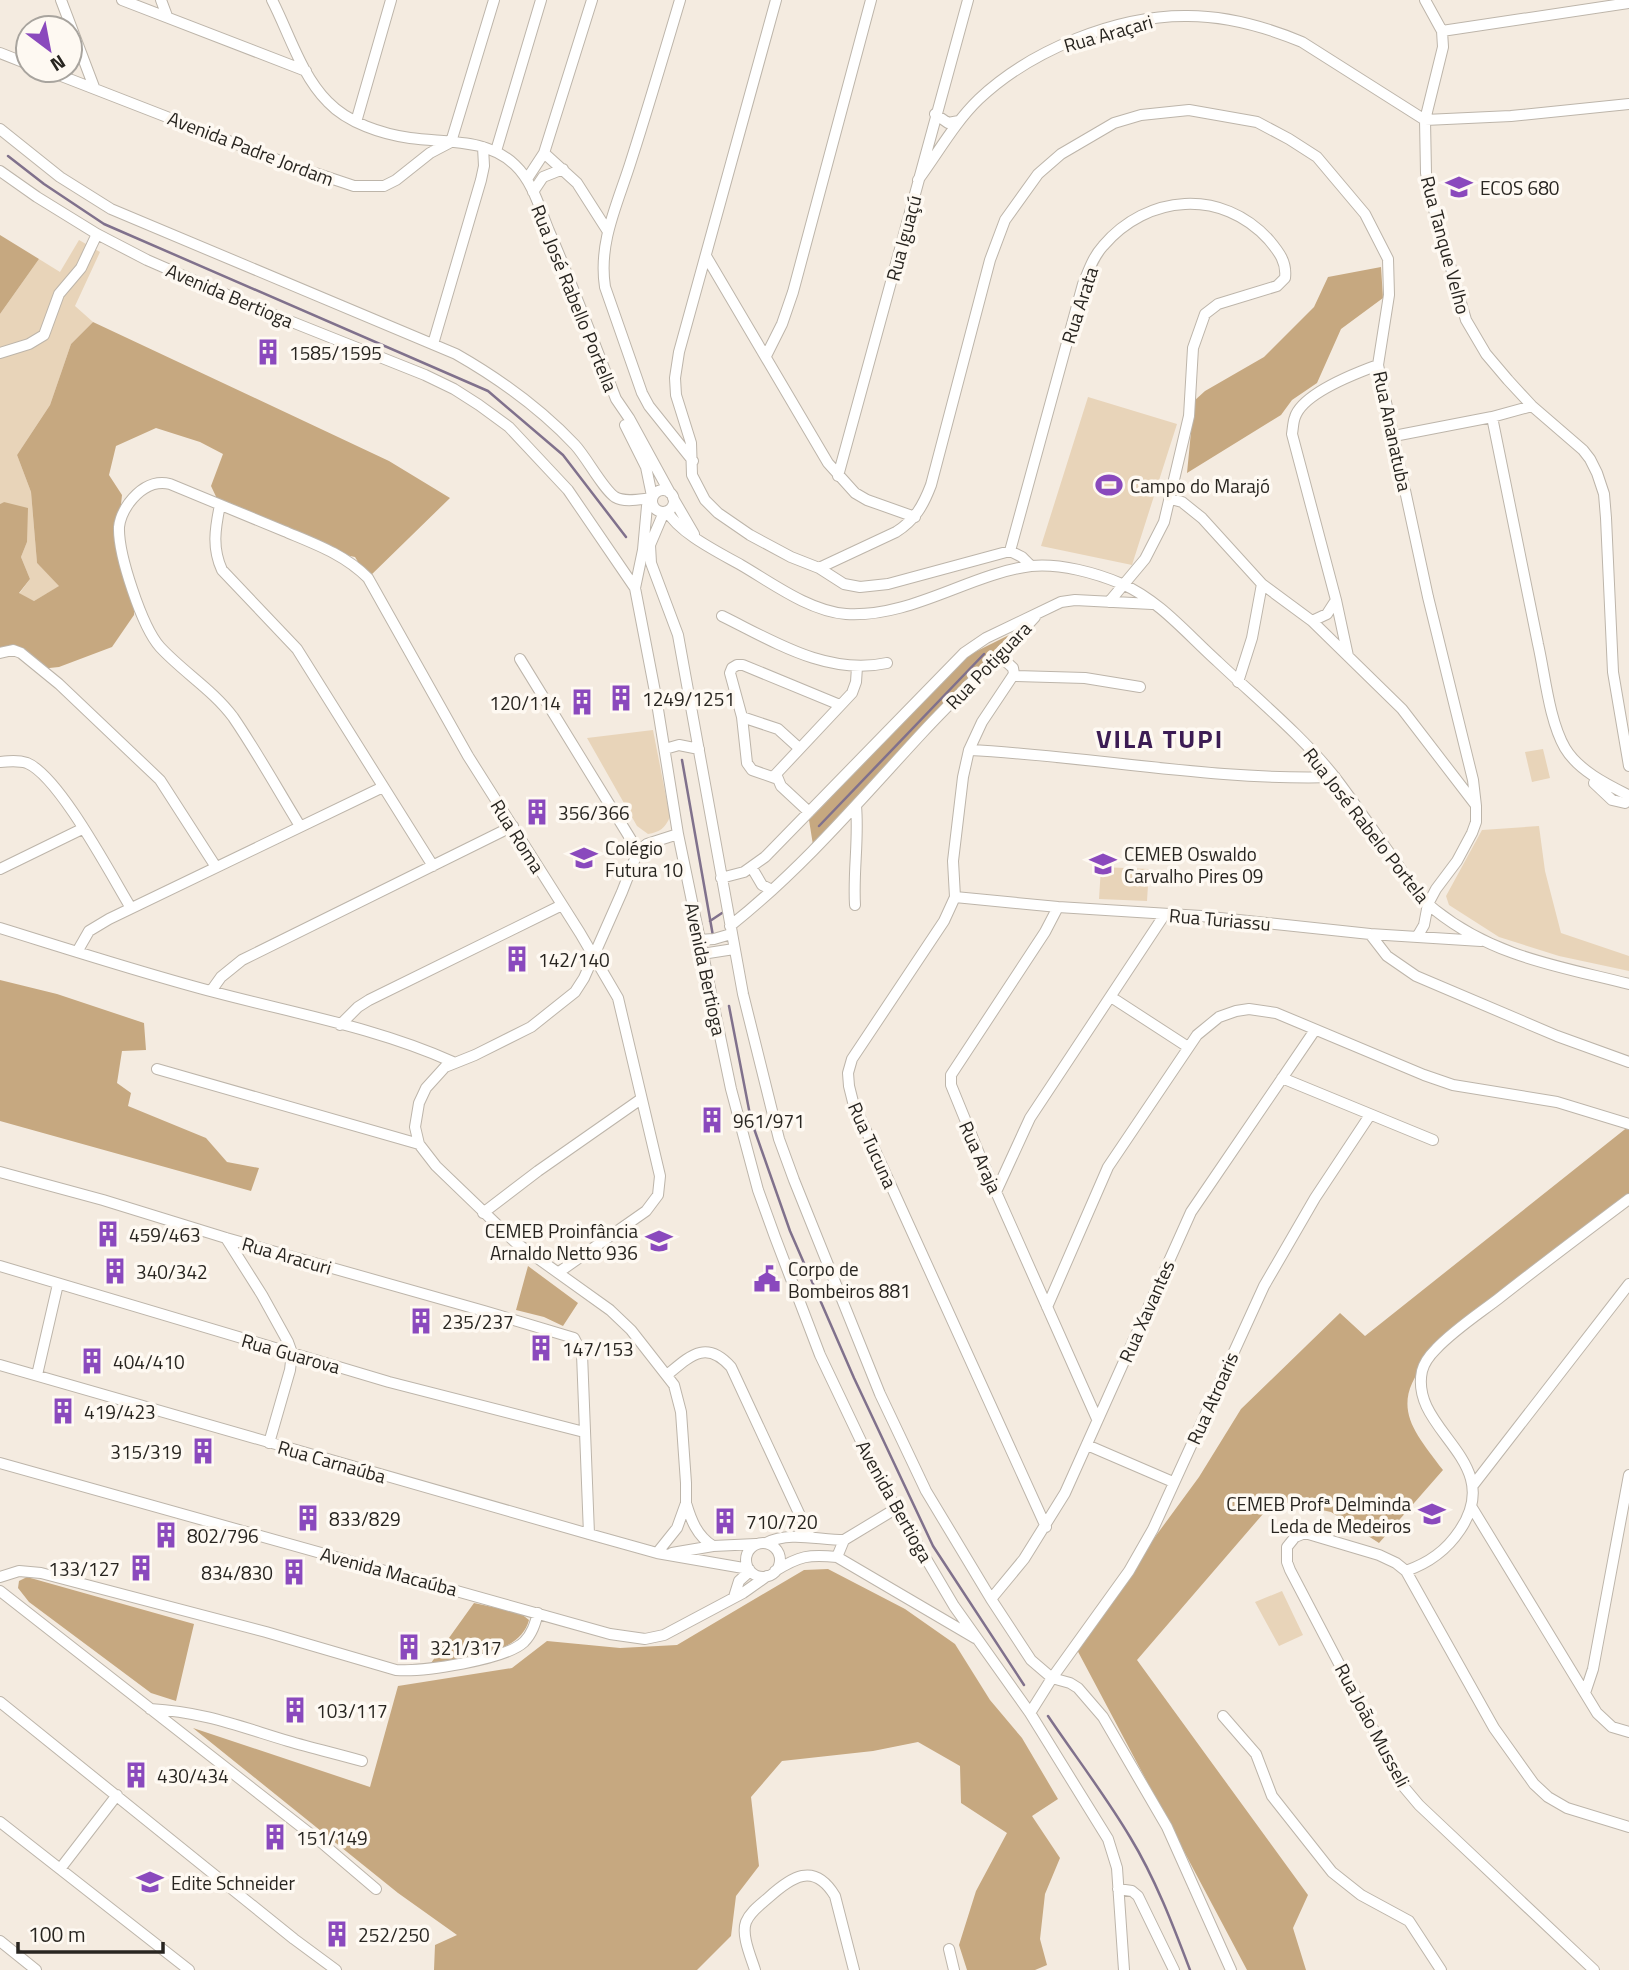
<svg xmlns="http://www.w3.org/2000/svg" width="1629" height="1970" font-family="'Titillium Web',sans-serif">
<rect width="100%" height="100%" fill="#f4ebe0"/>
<!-- green -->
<path fill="#e8d4b9" d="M79 240 100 252 75 306 93 322 71 344 50 405 17 455 31 492 37 563 60 586 34 601 19 594 30 579 21 557 27 542 4 502 0 504V314L39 259 60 272Z
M1088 397 1177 424 1132 565 1041 546Z
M653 730 670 817C665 828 660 832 648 834L637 826 587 738Z
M1543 749 1550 778 1532 782 1525 752Z
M1539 826 1545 871 1561 933 1629 956V971L1559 956 1499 937 1449 905 1446 896 1482 830Z
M1101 867 1149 869 1147 901 1099 899Z
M1282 1591 1303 1635 1279 1646 1255 1602Z"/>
<!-- forest -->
<path fill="#c6a880" d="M0 235 39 259 0 314Z
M1381 267 1383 298 1341 329 1317 383 1292 400 1281 415 1187 473 1194 401 1205 391 1264 357 1314 307 1328 277Z
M93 322 389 461 450 498 368 578 355 557 336 553 220 505 211 486 223 454 200 442 156 428 116 446 109 475 122 495 119 524 135 593 134 615 112 647 59 667 40 669 13 650 0 654V504L4 502 28 508 27 542 21 557 30 579 19 593 34 601 59 586 37 563 31 492 17 455 50 405 71 344Z
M1009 635 1006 641 813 845 809 820 969 655Z
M0 980 57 994 144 1023 146 1050 122 1051 117 1083 131 1093 128 1106 206 1138 227 1162 259 1168 251 1191 0 1121Z
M1629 1126V1200L1428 1359C1389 1405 1412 1429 1443 1470L1379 1543 1331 1512 1275 1500 1137 1660 1308 1895 1293 1928 1306 1970H1247L1075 1646 1199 1477 1241 1409 1340 1313 1365 1336Z
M528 1266 578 1303 563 1326 544 1317 516 1310Z
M828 1569 905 1609 955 1644 990 1700 1022 1738 1058 1799 1032 1816 1060 1858 1045 1894 1040 1939 1047 1965 1035 1970H967L959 1945 976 1891 1007 1833 961 1803 960 1766 918 1742 873 1751 782 1761 751 1797 759 1866 736 1896 731 1936 697 1970H434L435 1945 457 1935 398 1893 193 1728 370 1787 398 1686 512 1668 547 1641 620 1648 677 1645 804 1570Z
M27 1577 194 1624 176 1701 151 1693 29 1602 18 1588 19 1581Z
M474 1603 520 1613 529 1620C520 1656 460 1658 431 1663Z"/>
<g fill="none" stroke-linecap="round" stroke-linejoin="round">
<!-- stream -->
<path stroke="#80718c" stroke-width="2.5" d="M8 156 44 184 104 224 488 391 563 455 626 537
M682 760 713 936
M819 826 984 654
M710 921 722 913
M729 1006 751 1120 790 1231 854 1378 933 1546 1024 1685
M1048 1716C1075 1756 1105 1795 1130 1837 1155 1878 1173 1925 1190 1970"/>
<!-- minor casing -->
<g stroke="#bdb5aa" stroke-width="12">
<path id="minor" d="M61 0 94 87
M122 0 306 71
M161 0 167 16
M272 0C289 33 301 75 328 102 348 123 382 134 410 138 446 143 487 138 515 165 533 182 540 209 549 231 573 286 594 343 616 399L629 418 670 493
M680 0C664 54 648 108 631 161 618 203 598 242 605 287L642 393 649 406 693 461
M776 0 679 352 675 378 676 395 691 443 692 475 705 500 718 513 750 535 791 557 819 568 844 584 860 587 888 584 1010 551 1022 557 1031 566
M1425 0 1442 31 1443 47 1425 120 1426 173 1430 196 1466 320 1486 354 1508 380 1532 406 1583 450 1590 459 1597 473 1604 494 1606 518 1613 672 1629 766
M1442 31 1629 3
M0 53 28 64
M46 70 288 164 354 186H384L396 180 430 153 451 142
M935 114 948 123 959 121
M1425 120 1511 116 1629 104
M356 122 391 0
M0 129 60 177 111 209 456 354C498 378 542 410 575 445 587 458 603 489 615 497 625 503 641 499 652 498
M451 142 494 0
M496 151 541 0
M544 153 577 183 607 230
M0 171 37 197 97 234 147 260 257 308 425 375 454 389 479 405 509 427 568 490 635 588 656 697 678 834 731 1089 758 1190 775 1237 820 1355 879 1479 954 1606 1030 1713 1108 1839 1117 1868 1124 1970
M527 179 544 153 592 0
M918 180C938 153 955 122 979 99 1031 50 1117 15 1188 16 1227 16 1266 27 1302 42L1425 120
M533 192 543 177 563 169
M706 256 828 463 855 493 867 500 915 517
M433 344 481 180 484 166 483 147
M0 353 29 344 44 335 59 294 81 268 97 234
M766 356 782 324 793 292 871 0
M1492 417C1507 493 1523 568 1538 644 1545 675 1549 720 1565 748 1578 770 1606 784 1628 795
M625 425 646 467 652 496
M1394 436 1492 417 1532 406
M838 476 968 0
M652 501a11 11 0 1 1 22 0a11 11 0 1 1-22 0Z
M673 498 694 534
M1171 499 1182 502 1202 518 1262 584 1312 621 1402 709 1475 804
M220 505C215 529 212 548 222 570L297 649 433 866
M667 511C679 533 718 552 741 565 772 583 809 611 846 614 911 618 969 574 1031 566 1060 563 1096 573 1122 584 1159 600 1188 635 1217 661 1256 698 1305 738 1337 780 1358 808 1378 837 1398 865 1409 881 1420 898 1435 910 1494 957 1558 966 1629 984
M664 512 650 545 651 563 678 635 743 994 779 1139 794 1180 880 1394 926 1491 991 1599 1031 1660 1052 1678 1070 1683 1078 1688 1103 1717 1167 1827 1231 1970
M1010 551 1083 284C1089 270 1093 257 1103 246 1147 194 1222 188 1269 240 1279 252 1287 262 1285 278L1277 286 1218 304 1205 314 1193 348 1189 416 1164 522 1145 559 1109 602
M819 568 896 532C915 520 923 506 931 485L990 260 1005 220 1038 174 1061 154 1114 123 1141 115 1189 110 1257 122 1289 139 1317 157 1365 214 1388 259 1389 295 1378 365 1428 597 1473 780 1476 806V822L1472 833 1457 861 1436 889 1428 904 1424 925 1417 937
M635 588 643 550 647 506 652 501
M722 616C773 641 827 676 887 663
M1312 621 1327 614 1336 600
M0 653 13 650 21 653 59 684 160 780 216 867
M1000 656 1013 668 1014 674 982 722 969 750 963 777 953 861 955 897 944 921 852 1059 848 1073 849 1086 853 1102 1046 1527
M1348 656 1336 600 1292 434C1293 428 1293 422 1295 417 1303 393 1356 373 1378 365
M520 659 638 851
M1014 676 1085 678 1140 687
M1238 682 1252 638 1262 584
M742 717 778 729 799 748
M665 749 679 745 699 749
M969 750C1091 756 1212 781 1335 777
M0 762C9 761 18 760 27 763 59 776 111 875 131 908
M775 778 752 770 747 763 742 717 730 673 732 668 737 665H743L840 705
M1594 783 1612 800 1625 803
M809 812 781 786 776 774 852 693 856 682 857 667
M300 826C278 790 257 752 233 717 213 690 183 672 160 647 142 627 118 554 119 527 120 518 124 510 129 503 139 490 153 480 170 484 208 500 246 515 284 531 315 544 344 554 368 578L468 756 580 933 618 998 660 1176 658 1195 646 1211 559 1272
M752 868 762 885 772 890
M0 869 82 829
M721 878 744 872 765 857 964 653 986 638 1061 602 1075 600 1152 604
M955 897 1058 907 1201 916 1370 934 1481 941
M855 905C853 871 859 839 856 806
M1058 907 1045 932 951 1075V1085L980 1156 1097 1419
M730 926C802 869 861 799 923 732 959 693 999 657 1035 617
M0 928C71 950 142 973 214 992 293 1013 378 1028 453 1062
M1370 934 1387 956 1416 976 1557 1036 1629 1062
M699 940 714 939 731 934
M77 952 89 931 109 919 383 787
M702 954 734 949
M211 991 221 977 242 960 513 826
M1111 997 1188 1047
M340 1025 358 1007 369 1000 562 905
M157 1069 419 1144
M1282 1078 1433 1140
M0 1172 103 1200 226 1238 484 1311 574 1338 582 1354 589 1534
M996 1192 1030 1118 1165 914
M483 1213 538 1171 641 1099
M226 1238 262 1295 288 1342 292 1353 290 1370 269 1443
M0 1266 389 1382 584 1432
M1047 1307 1108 1167 1197 1035 1219 1017 1236 1011 1249 1009 1276 1013 1424 1075 1453 1085 1557 1102 1629 1124
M0 1365 589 1534 657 1553 749 1569
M37 1375 58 1284
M667 1375C690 1356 706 1339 731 1367L810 1537
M1087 1445 1173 1482
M0 1463 610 1634 645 1639 664 1635 743 1593 767 1576
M1474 1484 1629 1284
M686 1503C691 1520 697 1536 713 1546
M1471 1506 1597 1713 1612 1727 1629 1732
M766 1543C790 1531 818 1540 844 1540
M746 1560a17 17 0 1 1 34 0a17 17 0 1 1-34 0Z
M657 1553 677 1528 686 1503V1483L681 1412 674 1385 631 1330 610 1310 515 1242 436 1166 419 1144 415 1127 419 1103 426 1088 445 1067 475 1055 531 1027 575 992 584 978 622 892 638 851 647 844 678 834
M672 1553 713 1546 756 1544
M837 1557 844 1540 897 1508
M775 1571C799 1556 809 1554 837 1557L975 1638
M1406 1571C1429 1563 1446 1551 1460 1530 1507 1460 1409 1431 1422 1371 1424 1363 1430 1355 1436 1349 1454 1330 1477 1315 1498 1299 1541 1265 1585 1232 1629 1199
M0 1577 19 1571 41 1573 266 1632 396 1670C422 1672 505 1660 524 1642 532 1634 535 1624 538 1613
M0 1591 322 1843 376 1889
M734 1597 739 1581 750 1571
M991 1599 1024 1559 1065 1493 1191 1212 1315 1030
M1585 1693 1593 1669 1629 1475
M0 1702 294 1939 336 1970
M150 1709C204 1712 238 1726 288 1741 312 1748 337 1754 362 1761
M1030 1713 1052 1678 1129 1571 1153 1529 1264 1286 1315 1198 1370 1115
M1223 1716 1256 1754 1272 1796 1332 1872 1361 1895 1409 1921 1441 1970
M0 1822 189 1970
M60 1869 117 1795
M1118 1889 1132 1891 1138 1896 1174 1970
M0 1941 36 1970
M949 1949 954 1970
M755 1970C751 1957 741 1935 746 1922 750 1912 760 1905 768 1898 791 1877 814 1861 835 1896L854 1970
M1594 1970 1419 1805 1403 1786 1290 1570 1287 1562V1547L1295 1537 1305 1533 1379 1555 1396 1563 1406 1571 1494 1728 1534 1784 1548 1797 1567 1808 1629 1827"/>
</g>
<!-- minor -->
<use href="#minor" stroke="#fff" stroke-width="10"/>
</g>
<!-- icons -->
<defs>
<g id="school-bare" transform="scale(2.1)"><path d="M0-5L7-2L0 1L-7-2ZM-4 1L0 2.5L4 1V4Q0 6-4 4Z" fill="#8a49bd" stroke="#fef9f2" stroke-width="2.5" paint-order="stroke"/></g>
<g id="building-bare" transform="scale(2.1)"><path d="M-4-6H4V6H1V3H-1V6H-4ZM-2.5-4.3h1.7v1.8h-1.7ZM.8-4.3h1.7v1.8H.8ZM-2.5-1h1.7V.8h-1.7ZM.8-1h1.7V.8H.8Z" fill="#8a49bd" stroke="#fef9f2" stroke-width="2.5" paint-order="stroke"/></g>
<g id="stadium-bare" transform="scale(2.1)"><path d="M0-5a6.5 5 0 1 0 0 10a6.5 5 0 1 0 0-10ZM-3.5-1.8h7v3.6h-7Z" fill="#8a49bd" stroke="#fef9f2" stroke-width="2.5" paint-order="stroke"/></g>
<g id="civic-bare" transform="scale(2.1)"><path d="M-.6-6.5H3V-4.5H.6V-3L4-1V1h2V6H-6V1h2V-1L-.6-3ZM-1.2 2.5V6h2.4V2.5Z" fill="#8a49bd" stroke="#fef9f2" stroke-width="2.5" paint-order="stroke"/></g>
</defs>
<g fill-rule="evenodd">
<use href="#school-bare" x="1459" y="187"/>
<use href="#building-bare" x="268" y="352"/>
<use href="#stadium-bare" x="1109" y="485"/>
<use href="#building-bare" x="621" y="698"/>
<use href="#building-bare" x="582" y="702"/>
<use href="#building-bare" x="537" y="812"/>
<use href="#school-bare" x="584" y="858"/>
<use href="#school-bare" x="1103" y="864"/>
<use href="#building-bare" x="517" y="959"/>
<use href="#building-bare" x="712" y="1120"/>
<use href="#building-bare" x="108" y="1234"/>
<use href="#school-bare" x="659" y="1241"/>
<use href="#building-bare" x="115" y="1271"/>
<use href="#civic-bare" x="767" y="1279"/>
<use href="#building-bare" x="421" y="1321"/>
<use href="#building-bare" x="541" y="1348"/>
<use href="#building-bare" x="92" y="1361"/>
<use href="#building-bare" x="63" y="1411"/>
<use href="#building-bare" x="203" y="1451"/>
<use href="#school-bare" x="1432" y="1514"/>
<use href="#building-bare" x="308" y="1518"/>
<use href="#building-bare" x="725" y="1521"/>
<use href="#building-bare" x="166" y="1535"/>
<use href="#building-bare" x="141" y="1568"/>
<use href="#building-bare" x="294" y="1572"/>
<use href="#building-bare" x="409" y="1647"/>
<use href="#building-bare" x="295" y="1710"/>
<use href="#building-bare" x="136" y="1775"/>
<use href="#building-bare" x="275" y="1837"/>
<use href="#school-bare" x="150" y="1882"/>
<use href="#building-bare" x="337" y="1934"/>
</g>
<g text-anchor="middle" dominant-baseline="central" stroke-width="7" stroke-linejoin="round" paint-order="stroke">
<!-- street labels -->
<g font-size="19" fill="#282520" stroke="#fef9f2">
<text transform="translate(1108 33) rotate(-16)">Rua Araçari</text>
<text transform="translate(251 148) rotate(21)">Avenida Padre Jordam</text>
<text transform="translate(903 238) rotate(-75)">Rua Iguaçú</text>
<text transform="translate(1446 245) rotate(75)">Rua Tanque Velho</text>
<text transform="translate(230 295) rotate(23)">Avenida Bertioga</text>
<text transform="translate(575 298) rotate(68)">Rua José Rabello Portella</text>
<text transform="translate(1079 305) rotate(-72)">Rua Arata</text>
<text transform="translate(1393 431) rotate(78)">Rua Ananatuba</text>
<text transform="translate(988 665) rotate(-46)">Rua Potiguara</text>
<text transform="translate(1367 825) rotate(52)">Rua José Rabelo Portela</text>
<text transform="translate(518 836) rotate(58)">Rua Roma</text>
<text transform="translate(1220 919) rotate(5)">Rua Turiassu</text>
<text transform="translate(706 969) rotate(78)">Avenida Bertioga</text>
<text transform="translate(873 1145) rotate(66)">Rua Tucuna</text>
<text transform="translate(981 1157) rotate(66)">Rua Araja</text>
<text transform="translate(287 1255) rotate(16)">Rua Aracuri</text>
<text transform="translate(1146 1311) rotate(-66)">Rua Xavantes</text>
<text transform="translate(291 1353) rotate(16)">Rua Guarova</text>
<text transform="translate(1212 1398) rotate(-66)">Rua Atroaris</text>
<text transform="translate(332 1461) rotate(16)">Rua Carnaúba</text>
<text transform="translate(895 1501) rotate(61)">Avenida Bertioga</text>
<text transform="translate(389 1571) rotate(15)">Avenida Macaúba</text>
<text transform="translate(1373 1725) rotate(62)">Rua João Musseli</text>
</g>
<!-- poi labels -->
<g font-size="19" fill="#282520" stroke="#fef9f2" text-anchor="start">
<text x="1480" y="187">ECOS 680</text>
<text x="289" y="352">1585/1595</text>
<text x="1130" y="485">Campo do Marajó</text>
<text x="642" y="698">1249/1251</text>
<text x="561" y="702" text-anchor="end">120/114</text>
<text x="558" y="812">356/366</text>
<text x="605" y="847">Colégio<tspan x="605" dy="22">Futura 10</tspan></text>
<text x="1124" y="853">CEMEB Oswaldo<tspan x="1124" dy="22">Carvalho Pires 09</tspan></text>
<text x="538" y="959">142/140</text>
<text x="733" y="1120">961/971</text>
<text x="638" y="1230" text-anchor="end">CEMEB Proinfância<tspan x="638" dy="22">Arnaldo Netto 936</tspan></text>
<text x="129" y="1234">459/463</text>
<text x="788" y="1268">Corpo de<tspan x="788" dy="22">Bombeiros 881</tspan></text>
<text x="136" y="1271">340/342</text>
<text x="442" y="1321">235/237</text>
<text x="562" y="1348">147/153</text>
<text x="113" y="1361">404/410</text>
<text x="84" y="1411">419/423</text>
<text x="182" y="1451" text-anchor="end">315/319</text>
<text x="1411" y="1503" text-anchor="end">CEMEB Profª Delminda<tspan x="1411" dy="22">Leda de Medeiros</tspan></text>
<text x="329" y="1518">833/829</text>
<text x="746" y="1521">710/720</text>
<text x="187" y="1535">802/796</text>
<text x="120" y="1568" text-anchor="end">133/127</text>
<text x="273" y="1572" text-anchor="end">834/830</text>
<text x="430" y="1647">321/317</text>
<text x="316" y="1710">103/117</text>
<text x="157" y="1775">430/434</text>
<text x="296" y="1837">151/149</text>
<text x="171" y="1882">Edite Schneider</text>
<text x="358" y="1934">252/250</text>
</g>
<!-- district labels -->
<g font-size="26" font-weight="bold" letter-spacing="2" fill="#3c1c54" stroke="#fef9f2">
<text x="1160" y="738">VILA TUPI</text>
</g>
</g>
<!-- north arrow -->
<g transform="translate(49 49) rotate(148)"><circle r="33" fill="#fef9f2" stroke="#a8a49e" stroke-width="2"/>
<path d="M0-5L12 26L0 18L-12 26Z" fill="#8a49bd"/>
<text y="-10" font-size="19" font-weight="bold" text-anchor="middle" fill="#282520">N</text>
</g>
<!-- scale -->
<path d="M18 1942v10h145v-10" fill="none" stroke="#282520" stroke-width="3.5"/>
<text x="28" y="1942" font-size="21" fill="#282520" stroke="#fef9f2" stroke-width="5" paint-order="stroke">100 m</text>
</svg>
